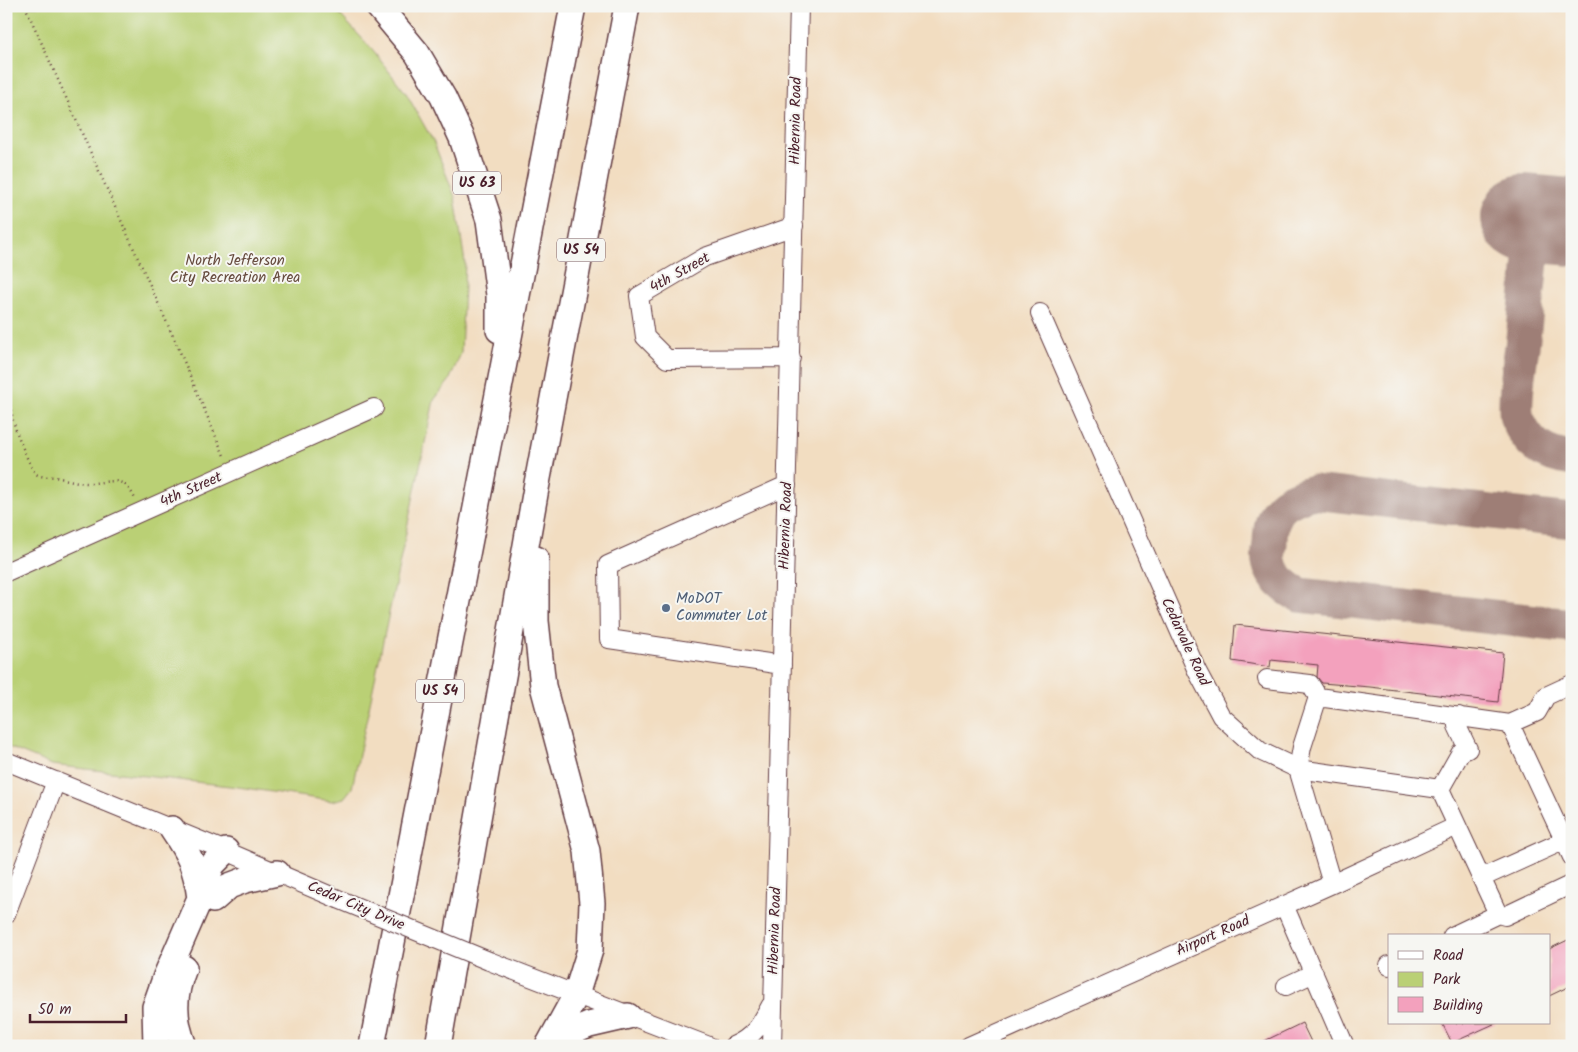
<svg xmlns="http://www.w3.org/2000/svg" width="1578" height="1052" font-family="Kalam,sans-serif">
<rect width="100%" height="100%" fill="#f6f6f2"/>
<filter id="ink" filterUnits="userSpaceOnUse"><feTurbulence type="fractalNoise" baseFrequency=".02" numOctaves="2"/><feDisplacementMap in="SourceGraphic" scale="10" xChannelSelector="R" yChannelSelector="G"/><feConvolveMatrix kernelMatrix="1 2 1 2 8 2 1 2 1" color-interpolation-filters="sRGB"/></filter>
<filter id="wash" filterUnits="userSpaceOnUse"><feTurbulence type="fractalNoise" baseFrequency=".0096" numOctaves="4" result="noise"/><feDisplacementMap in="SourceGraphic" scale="20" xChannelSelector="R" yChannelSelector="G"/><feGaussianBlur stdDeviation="1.12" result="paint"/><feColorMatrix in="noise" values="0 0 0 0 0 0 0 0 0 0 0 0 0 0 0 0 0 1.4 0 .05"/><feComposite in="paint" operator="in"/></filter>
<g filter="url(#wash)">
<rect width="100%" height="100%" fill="#f2ddc1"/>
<!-- green -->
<path fill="#bad075" stroke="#827850" d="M6 6H332L369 46 406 93 434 143 455 197 465 263 461 353 449 381 434 400 352 788 344 798 332 801 238 787 52 765 6 746Z"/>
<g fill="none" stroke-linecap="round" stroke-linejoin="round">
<!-- taxiway -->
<path stroke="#9e7e76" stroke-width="35" d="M1535 218C1531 261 1527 304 1522 347 1520 360 1513 408 1517 418 1528 445 1544 455 1572 459
M1572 521 1313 492C1299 496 1281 502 1275 516 1271 524 1270 534 1270 543 1269 549 1268 556 1269 562 1272 577 1287 589 1300 595L1572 626"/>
<!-- runway -->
<path stroke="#9e7e76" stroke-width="88" d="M1525 218 1572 222"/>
</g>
<g id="blocks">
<!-- building -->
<path fill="#f3a1bd" d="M1235 625 1503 653 1498 702 1370 687 1322 683 1317 677 1318 665 1271 660 1270 667 1232 661Z
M1572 938V985L1549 996V949Z
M1302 1023 1313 1046H1254Z
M1442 1023H1496L1452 1043Z"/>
</g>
</g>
<g filter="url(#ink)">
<use href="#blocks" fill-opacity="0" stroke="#633c42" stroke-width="1"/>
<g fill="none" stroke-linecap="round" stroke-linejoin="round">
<!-- minor casing -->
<g stroke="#633c42" stroke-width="20">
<path id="minor" d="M1040 313 1197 671 1221 716 1260 751 1298 769 1440 789 1498 914 1505 916 1572 884
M791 358 667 359 645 337 639 296 705 257 794 226
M6 572 374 408
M782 665 609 639 608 565 787 485
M1267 679 1310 684 1318 697 1510 724
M1572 684 1546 696 1537 712 1510 724 1572 857
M1318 697 1302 747 1298 769 1332 884
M6 761 226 851 338 899
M1440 789 1461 752 1468 749 1457 726 1459 716
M1481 878 1572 837
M1284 905 1345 1046
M6 914 56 781
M1452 936 1498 914
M489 961 709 1046
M1389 966V965
M1286 986 1314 973
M733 1046C754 1037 761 1024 771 1005
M772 1046 799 6
M969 1046 1332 884 1457 826"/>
</g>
<!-- highway casing -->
<g stroke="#633c42" stroke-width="28">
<path id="highway" d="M378 6 417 53 443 97 462 138 489 220 499 295V330
M536 559V621L543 686 587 851 592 903 590 950 576 995 548 1046
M172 829C189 854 196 867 200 898
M213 900 229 886 245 880 277 873
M549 1044 570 1033 589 1025 628 1016
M156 1046 155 1007 166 976 200 898 212 865 226 851
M184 1046C173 1019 173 995 184 968
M372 1046 573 6
M438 1046 535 494 627 6"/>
</g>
<!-- path -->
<path stroke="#633c42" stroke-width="2.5" stroke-dasharray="1 4" stroke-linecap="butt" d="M25 6 180 352 225 458
M10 405C11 410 12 415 13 420 15 430 30 468 36 474 42 478 49 476 55 477 65 479 75 482 86 483 109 484 123 472 135 499
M6 415 12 421"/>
<!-- minor -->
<use href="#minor" stroke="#fff" stroke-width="18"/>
<!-- highway -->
<use href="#highway" stroke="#fff" stroke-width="25"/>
<!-- minor-bridge casing -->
<g stroke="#633c42" stroke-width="20" stroke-linecap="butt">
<path id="minor-bridge" d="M338 899 489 961"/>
</g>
<!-- minor-bridge -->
<use href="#minor-bridge" stroke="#fff" stroke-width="18"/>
</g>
</g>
<!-- markers -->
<circle fill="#5c6f8a" stroke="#f6f6f2" stroke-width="2" cx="666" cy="608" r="5"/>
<g text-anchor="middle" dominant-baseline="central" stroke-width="4" stroke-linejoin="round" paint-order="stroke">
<!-- shield labels -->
<g fill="#f6f6f2" stroke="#7e6067" stroke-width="1">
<rect x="453" y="171.5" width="48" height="23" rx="4"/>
<rect x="557" y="238.5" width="48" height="23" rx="4"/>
<rect x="416" y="679.5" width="48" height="23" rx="4"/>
</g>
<g font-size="14" font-weight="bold" fill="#4a1f2b">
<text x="477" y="183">US 63</text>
<text x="581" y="250">US 54</text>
<text x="440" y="691">US 54</text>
</g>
<!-- street labels -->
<g font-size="15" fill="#4a1f2b" stroke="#f6f6f2">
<text transform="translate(796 121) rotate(-89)">Hibernia Road</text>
<text transform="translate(680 273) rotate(-29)">4th Street</text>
<text transform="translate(191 490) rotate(-24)">4th Street</text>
<text transform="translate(786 526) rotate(-88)">Hibernia Road</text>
<text transform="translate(1185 642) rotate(65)">Cedarvale Road</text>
<text transform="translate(356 906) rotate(23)">Cedar City Drive</text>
<text transform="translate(775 931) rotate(-88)">Hibernia Road</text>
<text transform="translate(1213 936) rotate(-24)">Airport Road</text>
</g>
<!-- park labels -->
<g font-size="15" fill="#664b3e" stroke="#f6f6f2">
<text x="235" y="261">North Jefferson<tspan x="235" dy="17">City Recreation Area</tspan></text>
</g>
<!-- service labels -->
<g font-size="15" fill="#4e5e75" stroke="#f6f6f2" text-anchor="start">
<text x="676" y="599">MoDOT<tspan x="676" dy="17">Commuter Lot</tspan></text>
</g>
</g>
<!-- margin -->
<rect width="1578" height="1052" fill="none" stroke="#f6f6f2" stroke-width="25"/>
<!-- legend -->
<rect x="1388" y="934" width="162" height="90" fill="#f6f6f2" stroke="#b1a0a2"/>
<rect x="1398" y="951" width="25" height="8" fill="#ffffff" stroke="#b1a0a2"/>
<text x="1433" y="960" font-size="15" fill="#4a1f2b">Road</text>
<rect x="1398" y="972" width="25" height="15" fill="#bad075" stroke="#b1a0a2"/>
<text x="1433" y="984" font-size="15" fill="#4a1f2b">Park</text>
<rect x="1398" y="997" width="25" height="15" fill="#f3a1bd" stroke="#b1a0a2"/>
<text x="1433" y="1010" font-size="15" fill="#4a1f2b">Building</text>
<!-- scale -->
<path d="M30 1014v8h96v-8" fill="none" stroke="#4a1f2b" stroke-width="2.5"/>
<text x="38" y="1014" font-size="15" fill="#4a1f2b" stroke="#f6f6f2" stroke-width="4" paint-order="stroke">50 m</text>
</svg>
